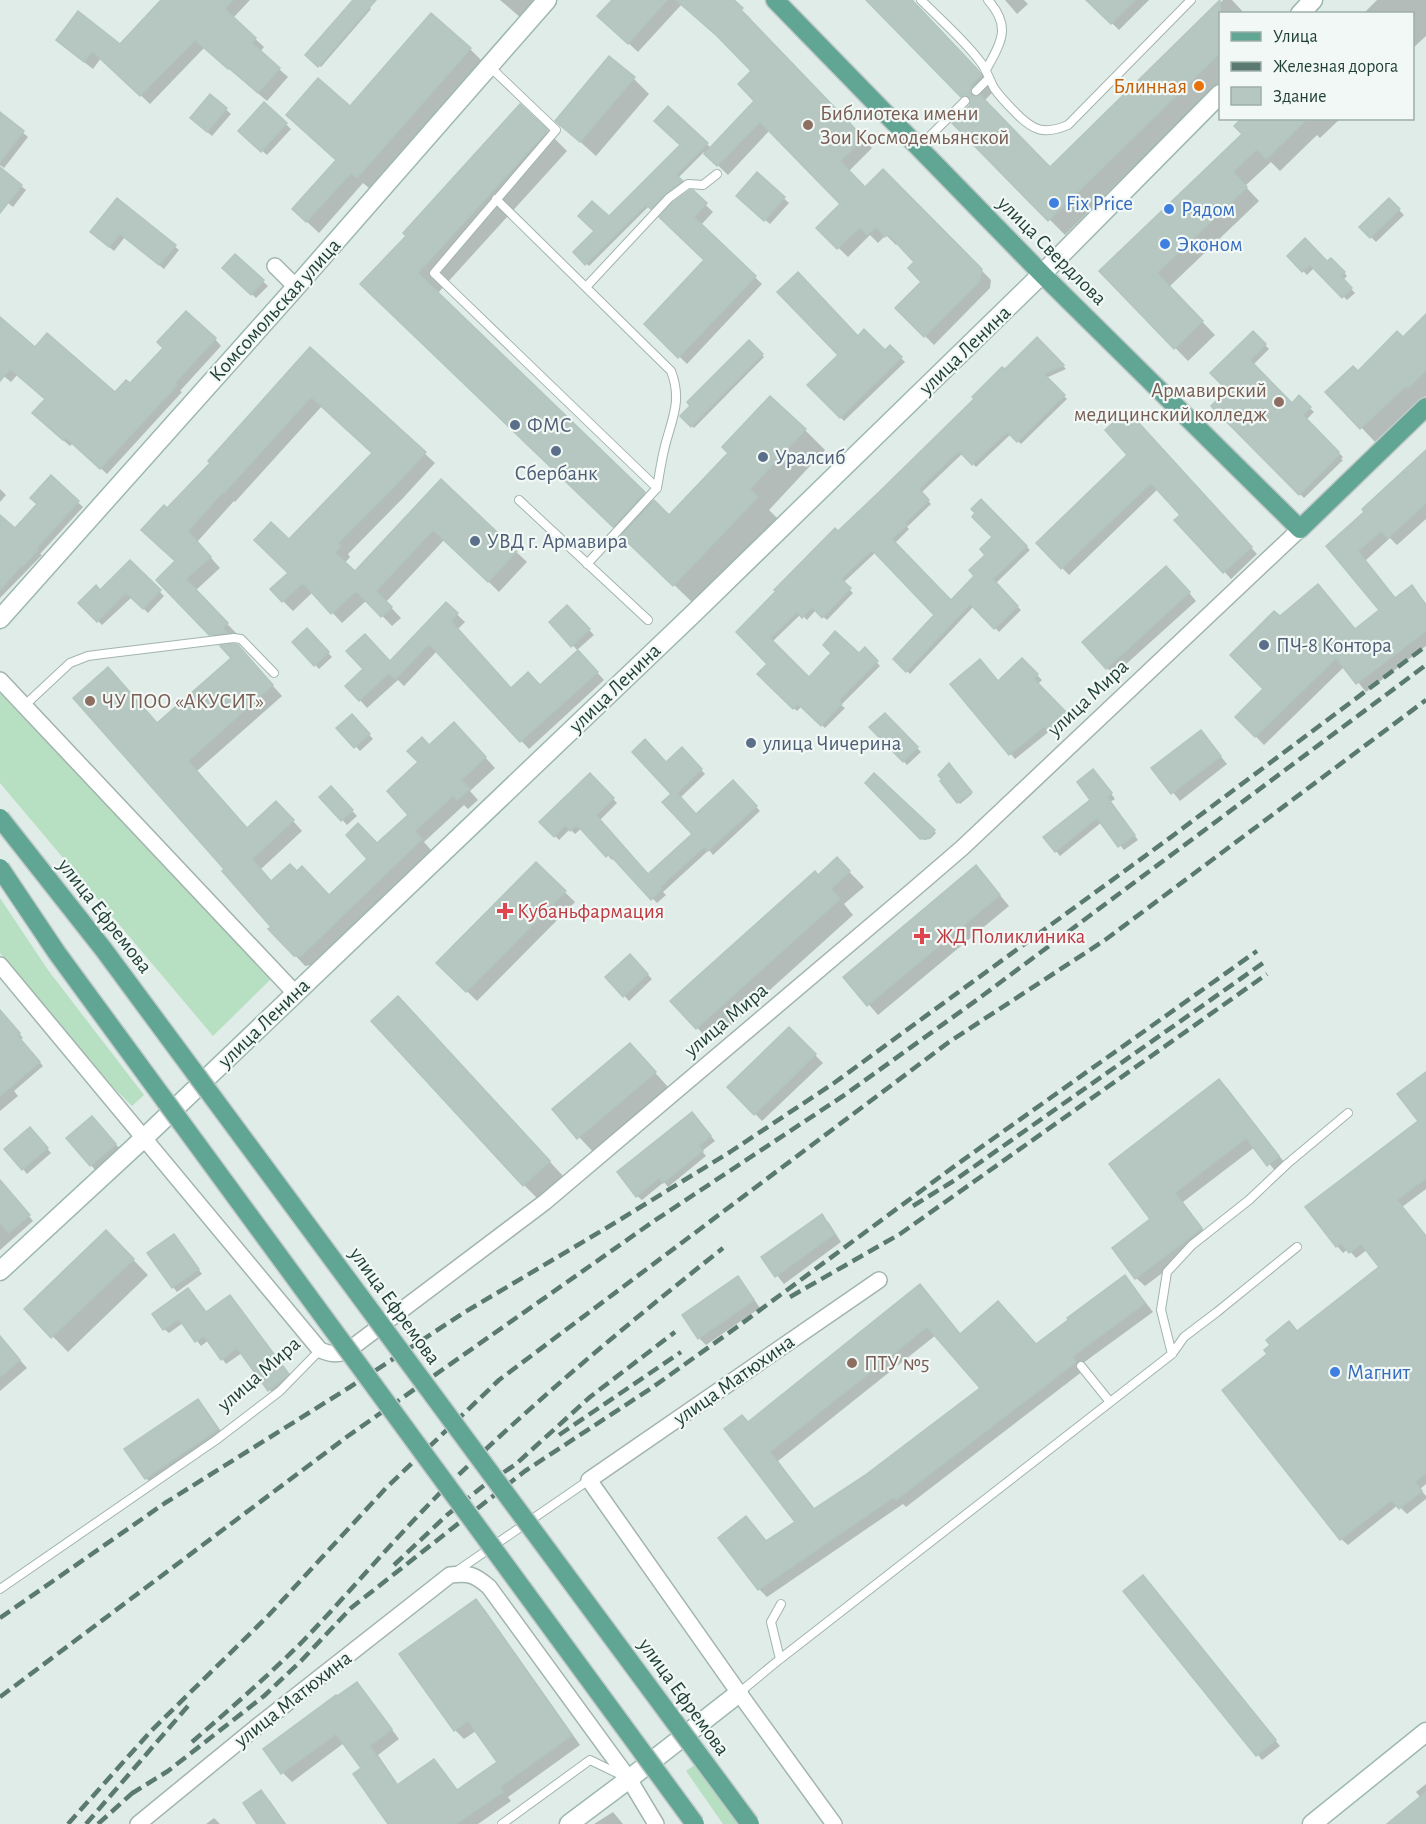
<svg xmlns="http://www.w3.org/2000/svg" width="1426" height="1824" font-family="'Alegreya Sans',sans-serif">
<rect width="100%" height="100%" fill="#e0ece7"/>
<!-- grass -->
<path fill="#b7dfc2" d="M0 692 271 979 213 1036 0 783Z
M0 898 48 970 144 1095 132 1106 113 1087 0 953Z
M696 1764 739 1824H723L686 1771Z"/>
<!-- shadow -->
<path fill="#0003" fill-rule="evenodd" d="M163 0H250L233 18 264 47 260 52 288 77 267 101 204 48 150 104 101 58 93 69 66 48 120 46Z
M355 0H361L371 9 321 67 307 55Z
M500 0H537L521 18Z
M614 0H731L751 19 749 21 872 148 848 172 865 189 883 171 991 280 990 288 934 345 897 308 923 282 916 262 898 243 896 245 886 235 878 243 870 235 848 257 818 228 842 204 770 130 728 175 704 152 678 178 684 184 654 210 649 206 589 266 575 252 682 146 668 108 711 148 756 101 753 71 726 43 682 4 638 52 609 25Z
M868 0H910L989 81 995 90 984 101 1055 174 1052 167 1223 0H1232L1245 14H1220V82L1065 235 954 123 971 105Z
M1005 0H1024L1028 4 1017 14Z
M1088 0H1149L1119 30Z
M1377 0H1426V36L1412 49V14H1363Z
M470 49 481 60 369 188 363 183 319 233 305 220 338 160 350 108Z
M633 78 649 94 596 156 557 121Z
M211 96 231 114 212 136 197 123Z
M264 104 291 129 267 155 240 131Z
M2 115 28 137 4 168 0 165V118Z
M1244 118H1341L1320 138 1317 135 1280 171 1271 162 1245 186 1259 201 1169 287 1215 335 1188 361 1101 271 1244 134Z
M547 131 567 151 437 294 669 517 805 430 825 450 769 510 777 518 694 604 382 304Z
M757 174 789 203 770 224 742 200Z
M0 175 21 186 26 190 13 207 0 197Z
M692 192 713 212 701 225 762 284 687 364 646 324 706 260 661 217Z
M117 200 179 250 164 269 125 237 114 251 97 237Z
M1389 200 1404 215 1376 242 1361 227Z
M235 256 268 286 256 298 224 268Z
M1289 256 1327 263H1335L1347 276 1343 280 1355 293 1347 300 1315 267 1307 275Z
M1426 316V396L1422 400 1420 399 1375 442 1328 392 1403 339Z
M0 320 36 349 116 394 215 339 221 346 180 391 182 392 107 474 73 443 70 446 40 420 46 399 18 374 11 382 0 373Z
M1253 333 1269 349 1253 365 1292 405 1299 398 1314 412 1306 420 1343 457 1341 459 1343 460 1304 498 1213 406 1229 390Z
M858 338 885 352 890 347 905 362 844 421 809 385Z
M1037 339 1066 369 1046 378 1067 399 1021 444 1011 434 976 467 963 453 921 493 931 504 907 527 909 529 895 543 951 602 976 576 995 537 981 501 1030 550 995 584 1021 610 999 632 974 606 910 674 895 659 936 615 876 552 843 583 853 593 827 620 816 610 807 620 801 614 772 642 809 679 859 655 865 649 880 666 841 705 845 708 825 728 802 706 797 711 759 674 769 664 738 632Z
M749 342 764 357 694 428 682 416Z
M310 349 435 463 404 497 348 554 350 557 344 564 355 573 442 481 527 562 499 592 445 539 386 602 401 618 392 626 367 600 342 623 313 592 293 611 283 601 290 573 289 542 373 453 322 406 235 502 234 501 197 542 220 568 195 591 237 634 232 639 236 643 221 645 158 580 177 561 167 510 212 463Z
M1133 419 1257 554 1231 579 1177 520 1182 515 1159 488 1069 575 1038 543 1129 455Z
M1426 452V519L1397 545 1390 538 1365 561 1396 599 1412 587 1426 604V646L1366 692 1345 666 1264 745 1237 717 1265 689 1280 618 1355 630 1382 610 1328 546 1366 512Z
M51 478 83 507 40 554 42 555 0 598V517L15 530 38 504Z
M0 489 6 495 0 502Z
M130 562 164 596 148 613 132 597 102 625 80 603 101 592Z
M1174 575 1196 601 1114 675 1107 668Z
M446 604 465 622 457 630 512 690 541 687 586 660 604 680 529 749 437 651 404 686 398 680 367 708 360 700 390 663Z
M567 607 594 635 577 650 551 622Z
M307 630 332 657 319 669 294 642Z
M247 657 282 696 197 771 248 829 286 813 302 831 261 869 272 882 329 897 369 859 377 845 410 815 420 763 430 747 464 734 495 768 470 791 478 800 468 809 464 805 424 842 431 850 311 965 305 966 295 955 226 869 158 724Z
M1022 660 1042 680 1038 684 1071 720 1056 735 1051 730 1015 759 952 684 999 682Z
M885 715 921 752 907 765 871 727Z
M352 716 373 739 360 751 339 728Z
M1201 732 1227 764 1180 801 1153 768Z
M682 749 705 774 680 798 697 816 733 782 760 811 713 855 709 850 663 892 666 895 657 903 614 858 612 860 582 828 575 834 570 829 559 840 541 822 590 775 617 803 599 821 649 876 694 834 673 794 666 764Z
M949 766 972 794 960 804 958 802Z
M874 775 936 833 930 839 924 840 867 783Z
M1098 776 1115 799 1110 802 1138 840 1124 850 1102 822 1060 856 1045 837 1092 800Z
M331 788 357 816 347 825 321 797Z
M837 859 864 887 844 904 853 915 711 1043 673 1001Z
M536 864 575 902 477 1001 438 963Z
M985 877 1009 906 878 1015 845 977Z
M630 956 652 979 629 1001 607 977Z
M0 1011 23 1038 20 1040 43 1066 14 1091 18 1096 0 1111Z
M413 1013 564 1177 539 1200 524 1185Z
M789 1029 823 1063 762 1121 729 1087Z
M630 1045 669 1088 594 1153 554 1110Z
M1426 1074V1189L1402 1207 1426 1237V1484L1420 1489 1426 1496V1499L1407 1514 1398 1505 1348 1545 1341 1539 1298 1333 1381 1267 1367 1250 1356 1258 1348 1249 1343 1253 1337 1246 1420 1121Z
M1219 1081 1228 1089 1287 1166 1277 1173 1255 1147 1183 1202 1209 1238 1145 1286 1136 1278 1152 1219Z
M696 1118 715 1141 702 1151 706 1156 668 1187 664 1182 642 1200 637 1196Z
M97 1123 120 1149 95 1170 91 1165Z
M34 1133 51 1153 27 1174 23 1169Z
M11 1194 33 1221 0 1250V1195Z
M822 1216 829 1223 841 1242 784 1284 763 1258Z
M174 1236 202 1274 177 1292 173 1287Z
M121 1247 148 1275 68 1352 26 1309Z
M1125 1277 1133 1286 1153 1312 1079 1366 1083 1371 906 1507 903 1504 767 1597 759 1589 767 1543 797 1523 749 1423 920 1286 961 1335 1037 1346ZM936 1335 982 1388 865 1477 815 1510 778 1461Z
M738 1278 745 1286 760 1308 706 1345 699 1338Z
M188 1290 206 1313 230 1297 292 1379 273 1394 242 1353 226 1364 209 1340 201 1346 183 1323 169 1333 164 1329Z
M0 1338 27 1368 0 1391Z
M198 1401 205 1408 225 1437 153 1485 146 1478Z
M1147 1581 1280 1746 1262 1760 1125 1591Z
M476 1601 485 1610 580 1745 508 1797 511 1801 478 1824H390L363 1769 344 1743 292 1782 283 1773 265 1750 356 1684 365 1693 399 1739 378 1755 399 1786 434 1761 443 1770 458 1791 499 1763 476 1731 464 1739 455 1730 401 1654Z
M1426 1784V1824H1389L1421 1798 1416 1792Z
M261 1792 270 1801 286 1824H259Z
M613 1812 623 1824H594Z
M214 1818 220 1824H206Z"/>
<!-- building -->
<path fill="#b5c7c0" stroke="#b2c6be" stroke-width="1.5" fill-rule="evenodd" d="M161 0H233L225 9 256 38 252 43 280 68 258 93 229 68 228 69 195 40 140 96 92 51 84 62 56 40 78 11 120 44Z
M353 0H376L318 67 305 55Z
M612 0H667L628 44 597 16Z
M676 0H734L743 8 741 10 864 138 840 161 865 187 883 169 982 269 979 282 924 337 895 308 921 282 908 268 914 262 888 234 885 237 876 227 867 235 860 227 837 249 816 228 840 204 760 122 717 166 704 154 754 101 738 84 751 71 717 36Z
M866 0H912L978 70 981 75 970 85 972 87 970 90 971 95 975 97 980 95 1050 167 1220 0 1221 52 1048 221 952 123 970 105V97L966 95 961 97Z
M1086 0H1135L1111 24Z
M431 13 471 48 357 178 351 173 306 222 292 209 336 160 286 115 318 78 350 106Z
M609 56 635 77 580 142 555 121Z
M210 94 227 108 207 132 190 118Z
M264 102 287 123 261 152 238 131Z
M520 104 548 130 418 273 645 492 613 527 360 284 406 236 403 233Z
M668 106 708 143 676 175 683 181 665 194 651 209 646 205 585 265 573 252 594 231 578 216 592 201 609 216 680 145 654 121Z
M0 112 24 131 0 162Z
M1242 118H1308L1266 159 1257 149 1233 172 1247 187 1157 273 1203 321 1174 349 1099 271 1242 134 1234 126Z
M0 167 22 185 0 213Z
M757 172 785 197 764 221 736 196Z
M690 190H693L707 203 694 217 756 276 678 358 644 324 704 260 659 217 673 202Z
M117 198 176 245 159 265 120 234 109 247 90 232Z
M1389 198 1400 209 1370 238 1359 227Z
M1305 238 1327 261 1331 258 1345 272 1341 276 1352 288 1342 298 1310 265 1302 272 1287 256Z
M235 254 264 280 251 295 222 268Z
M798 272 858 336 864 329 885 350 890 345 902 357 840 418 807 385 838 355 777 292Z
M186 311 216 338 175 383 177 385 100 469 65 437 63 440 32 413 45 399 10 369 0 381V317L35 347 47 333 115 392 126 380 130 383 163 348 157 342Z
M1426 314V370L1408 388 1406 386 1360 429 1325 392 1353 366 1358 371 1397 331 1403 337Z
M1253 331 1266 344 1250 360 1292 403 1299 395 1311 407 1303 415 1339 452 1338 453 1339 455 1299 495 1211 406 1227 390 1210 373Z
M1037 337 1064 365 1044 374 1065 395 1017 442 1007 432 972 465 959 451 919 489 929 500 905 523 907 525 892 539 951 600 974 576 969 570 985 555 980 549 992 537 972 517 975 513 971 509 981 499 1027 546 993 579 1018 606 994 629 970 604 906 672 893 659 934 615 872 550 841 579 851 588 822 618 812 607 802 618 797 612 770 638 809 677 831 653 823 645 835 631 859 653 865 647 878 661 839 700 842 704 821 726 798 704 793 709 757 674 767 664 736 632 776 591 774 590 835 528 838 531 877 494 974 399 972 397 1002 367 1005 369Z
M749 340 763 354 691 427 680 416 690 406 687 402Z
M310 347 426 452 394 487 338 543 341 546 335 553 355 571 441 479 517 551 488 582 433 530 376 591 392 607 381 617 356 591 331 614 303 583 282 602 270 589 288 573 254 540 271 522 289 539 372 453 311 397 224 493 223 492 188 531 211 557 186 579 228 623 223 628 227 633 209 635 156 580 175 561 141 530 164 505 167 508 210 463 208 461Z
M770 396 806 429 750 489 758 497 673 586 621 536 654 500 669 515 728 453 722 447Z
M1127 410 1252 547 1223 573 1174 520 1180 515 1151 483 1061 569 1036 543 1127 455 1105 430Z
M1426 450V503L1388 538 1381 531 1358 551 1395 598 1412 585 1426 605V631L1356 684 1336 658 1255 737 1235 717 1263 689 1230 655 1274 611 1280 616 1318 584 1355 629 1379 610 1326 546 1364 512 1362 509Z
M51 475 79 501 37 548 38 550 23 566 22 565 0 590V515L15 528 37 504 30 498Z
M130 560 161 590 143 609 126 593 97 622 78 603 96 585 100 590Z
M1166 566 1190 592 1106 669 1082 642Z
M446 602 458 613 451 621 511 688 528 672 540 685 578 650 598 672 520 742 429 644 395 679 389 673 359 701 345 686 363 669 346 651 365 634 390 661Z
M567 605 590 629 571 647 549 622Z
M307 628 329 652 314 666 292 642Z
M234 644 238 645 273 685 188 761 247 828 276 801 294 820 252 859 271 881 290 864 297 871 302 866 329 895 367 859 346 835 358 823 377 843 408 815 387 791 418 762 407 751 422 737 429 745 454 722 486 757 461 780 470 789 457 800 453 796 415 831 422 839 301 956H294L268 929 271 927 222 871 224 869 73 698 108 667 157 723 231 658 220 646Z
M1022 658 1038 674 1034 679 1068 714 1050 732 1045 726 1009 755 950 684 980 659 998 681Z
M885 713 918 747 903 762 869 727Z
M352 714 370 734 354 748 336 728Z
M1201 730 1221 756 1171 794 1151 768Z
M645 739 666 762 682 747 702 769 677 793 696 814 733 780 757 806 708 851 704 847 660 887 662 889 651 900 609 854 606 857 577 825 570 831 565 825 554 837 539 822 590 773 614 798 596 815 648 874 692 834 662 802 671 794 632 752Z
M949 763 972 792 957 803 940 781 942 780 938 775Z
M1093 769 1112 793 1107 797 1135 835 1118 847 1097 818 1055 852 1043 837 1090 800 1077 782Z
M874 773 935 830 928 838 920 839 865 783Z
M331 786 353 810 341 821 319 797Z
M837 857 850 871 831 889 840 899 696 1029 670 1001 815 871 818 875Z
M536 862 566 891 466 992 436 963Z
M976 865 1000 895 867 1006 843 977Z
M630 954 648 974 623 997 605 977Z
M398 996 550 1161 523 1186 371 1021Z
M0 1010 20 1033 17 1035 40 1062 0 1096Z
M789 1027 816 1054 754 1115 727 1087Z
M630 1043 656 1072 577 1139 552 1109Z
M1426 1072V1178L1397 1200 1426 1236V1473L1415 1482 1422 1491 1399 1509 1392 1500 1340 1540 1222 1390 1267 1354 1264 1350 1270 1345 1266 1340 1289 1321 1297 1331 1379 1267 1361 1244 1349 1253 1341 1243 1336 1247 1305 1207 1418 1121 1397 1094Z
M1219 1079 1279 1156 1267 1166 1246 1138 1175 1193 1202 1228 1135 1279 1112 1248 1150 1219 1109 1164Z
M692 1112 711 1136 699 1146 703 1151 663 1183 659 1178 636 1197 617 1172Z
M92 1116 116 1144 90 1166 66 1138Z
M30 1127 48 1148 22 1170 4 1149Z
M0 1180 30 1215 9 1233 0 1223Z
M822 1214 834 1234 775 1277 761 1257Z
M106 1230 134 1259 51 1338 24 1309Z
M174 1234 199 1269 172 1288 147 1253Z
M1125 1275 1145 1303 1072 1357 1076 1362 896 1500 894 1497 758 1590 718 1538 746 1516 766 1541 795 1522 724 1429 742 1415 748 1422 920 1284 960 1334 998 1301 1036 1344 1068 1320 1067 1318ZM927 1327 980 1388 864 1476 814 1509 770 1452Z
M738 1276 754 1300 698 1339 682 1315Z
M188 1288 206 1312 230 1295 289 1374 268 1391 237 1348 221 1360 204 1336 195 1342 179 1319 163 1330 152 1314Z
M0 1336 20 1360 0 1377Z
M198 1399 218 1429 145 1479 124 1449Z
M1143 1575 1276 1740 1256 1756 1123 1591Z
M476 1599 572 1735 500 1787 503 1792 456 1824H388L353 1774 361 1768 336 1734 281 1774 263 1749 336 1695 337 1696 357 1682 392 1729 370 1746 397 1785 434 1759 457 1790 497 1762 468 1721 454 1731 399 1654Z
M261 1790 285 1824H257L243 1803Z
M1426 1792V1824H1387Z"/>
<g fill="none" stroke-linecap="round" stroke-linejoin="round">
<!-- lane casing -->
<g stroke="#a2b4ae" stroke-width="10">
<path id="lane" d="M921 0C940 19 963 39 979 60 986 68 989 79 994 88 1000 97 1008 105 1015 112 1033 131 1044 135 1068 125L1191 0
M489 66 556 130 434 273 657 488 587 564
M986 70C1001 42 1012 27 988 0
M976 91 989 78
M919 147 965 101
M496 199 671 371C683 402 671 420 664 450 661 463 659 476 657 488
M586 287 669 198 688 184 703 185 717 174
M519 500 648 620
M25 705 70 663 88 656 103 654 234 638 241 639 274 673
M1172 1354 1161 1310 1167 1272 1192 1245 1249 1200 1287 1164 1348 1113
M1081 1366 1110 1402
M454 1573 589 1480
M0 1589 216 1440 280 1391 320 1350
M780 1659 771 1622 781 1604
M740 1692 780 1659 1172 1354 1184 1337 1217 1312 1297 1247
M502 1824 590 1760 623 1776"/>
</g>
<!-- street casing -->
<g stroke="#a2b4ae" stroke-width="18">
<path id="street" d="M275 266 296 287
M0 680 296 994
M0 965 320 1350C330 1354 336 1355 346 1352L545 1202 912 891 962 848 1300 529
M138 1824 259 1725 450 1575C469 1573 474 1574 489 1587L629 1779 656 1824
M834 1824 739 1693 589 1480 879 1280"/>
</g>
<!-- secondary casing -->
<g stroke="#9db9af" stroke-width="21">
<path id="secondary" d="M1300 14 1313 0
M0 619 296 287 547 0
M0 1271 144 1138 694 613 1042 274 1220 94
M569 1824 629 1779 739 1693
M1312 1824 1426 1732"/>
</g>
<!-- primary casing -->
<g stroke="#c0c9c7" stroke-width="21">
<path id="primary" d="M775 0 1042 274 1300 529 1426 407"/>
</g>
<!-- lane -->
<use href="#lane" stroke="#fff" stroke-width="8"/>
<!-- street -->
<use href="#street" stroke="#fff" stroke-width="15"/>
<!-- secondary -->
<use href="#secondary" stroke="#fff" stroke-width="18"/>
<!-- primary -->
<use href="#primary" stroke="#61a594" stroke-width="18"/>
<!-- rail -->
<path stroke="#5a7971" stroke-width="4.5" stroke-dasharray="12 6" stroke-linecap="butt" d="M913 1206 955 1180 1263 963
M790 1297 900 1234 1267 974
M559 1435 681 1352
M394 1565 447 1515 482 1487 516 1464 590 1397 675 1332
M0 1618 165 1503 350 1387 465 1312 608 1227 730 1152 834 1083 1167 840 1426 646
M0 1697 348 1436 654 1221 843 1096 978 999 1426 665
M192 1742C230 1709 268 1676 303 1641 350 1592 394 1539 442 1491 531 1404 626 1325 723 1248
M131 1794 168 1771 264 1696 301 1661 351 1608 525 1471 653 1387 737 1327 956 1165 1257 951
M68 1824 151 1731 267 1617 386 1488 499 1380 949 1042 1105 940 1426 700
M86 1824 188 1706
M98 1824 138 1788"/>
<!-- primary-bridge casing -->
<g stroke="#c0c9c7" stroke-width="21" stroke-linecap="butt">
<path id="primary-bridge" d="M0 818 104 950 750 1824
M0 868 57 953 695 1824"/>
</g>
<!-- primary-bridge -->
<use href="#primary-bridge" stroke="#61a594" stroke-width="18"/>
</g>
<!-- markers -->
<circle fill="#e8710a" stroke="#f1f8f5" stroke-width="2" cx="1199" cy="86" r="6"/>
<g fill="#8d6e63" stroke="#f1f8f5" stroke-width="2">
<circle cx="808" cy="125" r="6"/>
<circle cx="1279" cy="402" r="6"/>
<circle cx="90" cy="701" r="6"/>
<circle cx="852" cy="1363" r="6"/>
</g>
<g fill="#3f7fe0" stroke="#f1f8f5" stroke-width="2">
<circle cx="1054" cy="203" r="6"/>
<circle cx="1169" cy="209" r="6"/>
<circle cx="1165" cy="244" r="6"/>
<circle cx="1335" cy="1372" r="6"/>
</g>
<g fill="#5c6f8a" stroke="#f1f8f5" stroke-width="2">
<circle cx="515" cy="425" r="6"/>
<circle cx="556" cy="451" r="6"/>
<circle cx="763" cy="457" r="6"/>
<circle cx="475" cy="541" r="6"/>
<circle cx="1264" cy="645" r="6"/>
<circle cx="751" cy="743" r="6"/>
</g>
<g fill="#e0444e" stroke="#f1f8f5" stroke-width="2">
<path d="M502 902h6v6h6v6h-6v6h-6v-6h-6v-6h6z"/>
<path d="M919 927h6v6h6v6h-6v6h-6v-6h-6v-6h6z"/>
</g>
<g text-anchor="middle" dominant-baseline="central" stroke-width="4.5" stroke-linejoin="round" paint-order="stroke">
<!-- food labels -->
<g font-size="21" fill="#c56008" stroke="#f1f8f5" text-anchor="end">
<text x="1187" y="86">Блинная</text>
</g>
<!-- education labels -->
<g font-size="21" fill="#785e54" stroke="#f1f8f5" text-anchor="start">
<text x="820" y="113">Библиотека имени<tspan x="820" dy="24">Зои Космодемьянской</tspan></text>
<text x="1267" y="390" text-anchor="end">Армавирский<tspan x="1267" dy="24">медицинский колледж</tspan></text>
<text x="102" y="701">ЧУ ПОО «АКУСИТ»</text>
<text x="864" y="1363">ПТУ №5</text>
</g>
<!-- shop labels -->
<g font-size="21" fill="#366cbe" stroke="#f1f8f5" text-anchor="start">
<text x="1066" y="203">Fix Price</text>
<text x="1181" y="209">Рядом</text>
<text x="1177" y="244">Эконом</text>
<text x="1347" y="1372">Магнит</text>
</g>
<!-- street labels -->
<g font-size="21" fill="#1f3e36" stroke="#f1f8f5">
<text transform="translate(1052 251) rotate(45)">улица Свердлова</text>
<text transform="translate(275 310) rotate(-48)">Комсомольская улица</text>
<text transform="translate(965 350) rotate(-44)">улица Ленина</text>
<text transform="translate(615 688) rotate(-44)">улица Ленина</text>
<text transform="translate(1088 698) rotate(-43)">улица Мира</text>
<text transform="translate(105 916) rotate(52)">улица Ефремова</text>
<text transform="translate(726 1020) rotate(-40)">улица Мира</text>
<text transform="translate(264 1023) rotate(-44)">улица Ленина</text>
<text transform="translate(395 1306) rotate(54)">улица Ефремова</text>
<text transform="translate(259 1374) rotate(-41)">улица Мира</text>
<text transform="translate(734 1380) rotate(-35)">улица Матюхина</text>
<text transform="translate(684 1697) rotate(54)">улица Ефремова</text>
<text transform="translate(293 1699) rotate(-38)">улица Матюхина</text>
</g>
<!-- service labels -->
<g font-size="21" fill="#4e5e75" stroke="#f1f8f5" text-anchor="start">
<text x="527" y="425">ФМС</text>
<text x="775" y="457">Уралсиб</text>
<text x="556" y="473" text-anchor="middle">Сбербанк</text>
<text x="487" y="541">УВД г. Армавира</text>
<text x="1276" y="645">ПЧ-8 Контора</text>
<text x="763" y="743">улица Чичерина</text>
</g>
<!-- health labels -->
<g font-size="21" fill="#be3a42" stroke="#f1f8f5" text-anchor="start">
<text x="517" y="911">Кубаньфармация</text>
<text x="936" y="936">ЖД Поликлиника</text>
</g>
</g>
<!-- legend -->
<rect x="1219" y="12" width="195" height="108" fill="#f1f8f5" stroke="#9daea9" stroke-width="1.5"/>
<rect x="1231" y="32" width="30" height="9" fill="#61a594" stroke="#9daea9" stroke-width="1.5"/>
<text x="1273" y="42" font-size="18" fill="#1f3e36">Улица</text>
<rect x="1231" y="62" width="30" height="9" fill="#5a7971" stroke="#9daea9" stroke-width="1.5"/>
<text x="1273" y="72" font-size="18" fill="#1f3e36">Железная дорога</text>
<rect x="1231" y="87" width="30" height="18" fill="#b5c7c0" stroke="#9daea9" stroke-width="1.5"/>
<text x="1273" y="102" font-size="18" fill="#1f3e36">Здание</text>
</svg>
